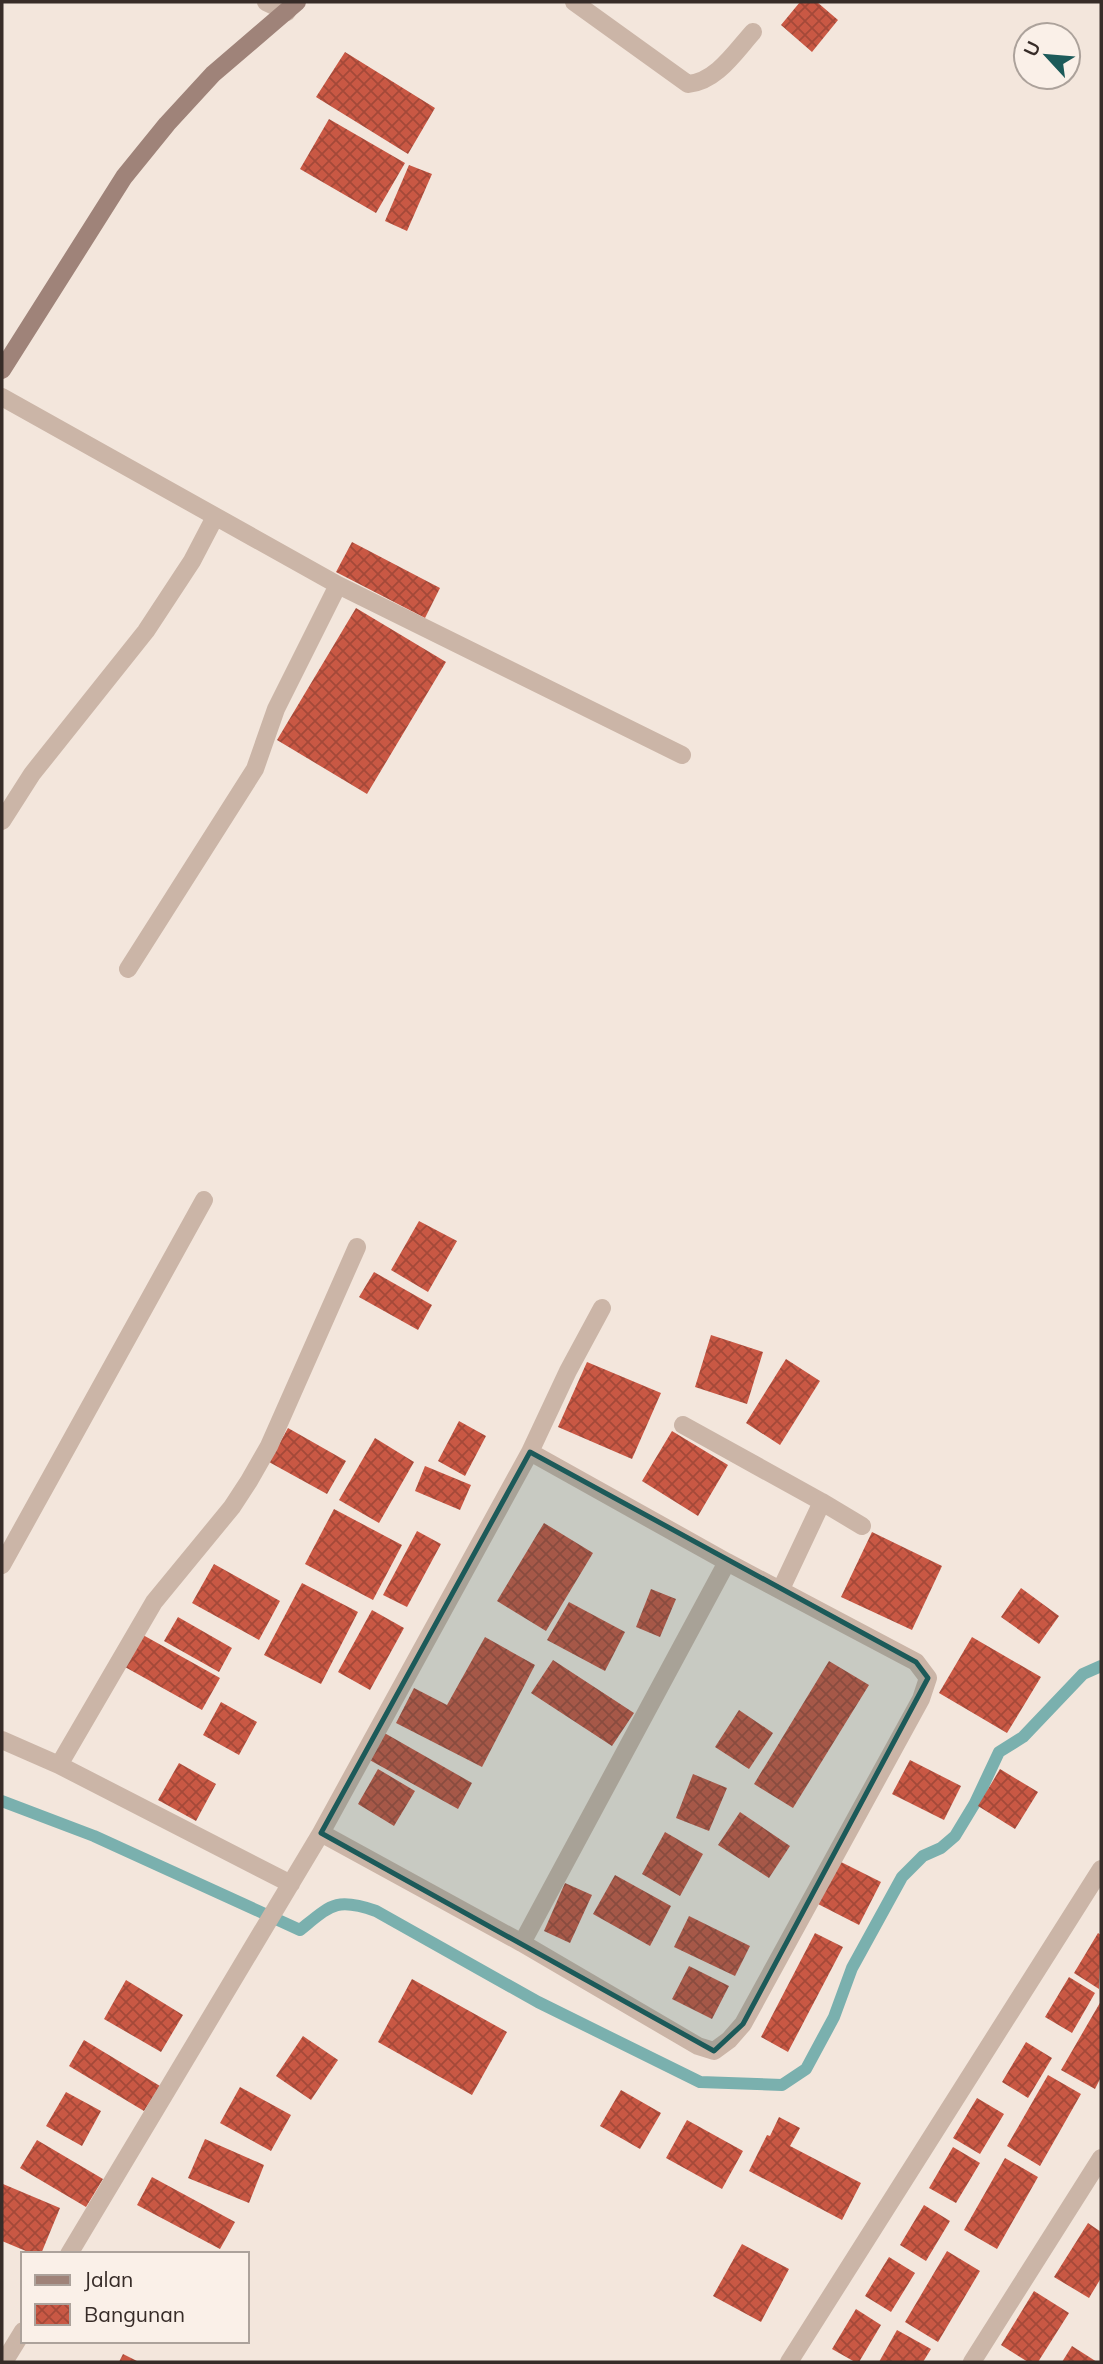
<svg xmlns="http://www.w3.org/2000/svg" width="1103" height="2364" font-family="Mulish,sans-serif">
<defs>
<pattern id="building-cross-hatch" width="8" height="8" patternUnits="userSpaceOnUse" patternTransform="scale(1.75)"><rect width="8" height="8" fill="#c95844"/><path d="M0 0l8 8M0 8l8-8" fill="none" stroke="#a44939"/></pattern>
</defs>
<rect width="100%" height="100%" fill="#f3e6dc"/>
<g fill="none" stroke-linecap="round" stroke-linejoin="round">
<!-- stream -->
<path stroke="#7ab0ae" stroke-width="12" d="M2 1801 94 1836 300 1930C331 1905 336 1897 376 1911L538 2002 700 2082 782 2085 806 2069 834 2017 852 1968 902 1877 923 1856 941 1848 955 1836 975 1803 999 1752 1023 1737 1083 1674 1101 1666"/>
</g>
<!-- building -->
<path fill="url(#building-cross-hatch)" d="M800 2H817L838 20 812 52 781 25Z
M345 52 435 108 408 154 316 97Z
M329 119 405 163 376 213 300 169Z
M409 165 432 174 407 231 385 221Z
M352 542 440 588 425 618 336 572Z
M356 608 446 662 367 794 277 740Z
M419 1221 457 1241 428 1292 391 1270Z
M374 1272 432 1305 418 1330 359 1297Z
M711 1335 763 1352 747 1404 695 1387Z
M786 1359 820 1381 780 1445 746 1423Z
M587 1362 661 1393 632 1459 558 1427Z
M459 1421 486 1436 465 1476 438 1461Z
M288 1428 346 1461 327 1494 269 1462Z
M672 1431 728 1465 698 1516 642 1481Z
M375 1438 414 1462 379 1523 339 1500Z
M425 1466 471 1485 460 1510 415 1491Z
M334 1509 402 1545 373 1600 305 1564Z
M544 1523 593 1553 546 1631 497 1601Z
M417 1531 441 1544 407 1607 383 1595Z
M872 1532 942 1566 912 1630 841 1597Z
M214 1564 280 1601 259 1640 192 1603Z
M302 1583 358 1612 321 1684 264 1655Z
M1021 1588 1059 1616 1039 1644 1001 1617Z
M651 1589 676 1599 660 1637 636 1627Z
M569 1602 625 1632 605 1671 547 1640Z
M372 1610 404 1628 370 1690 338 1672Z
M178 1617 232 1648 219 1672 164 1641Z
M143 1635 220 1678 202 1710 125 1667Z
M485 1637 535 1665 482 1767 396 1723 414 1688 447 1705Z
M972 1637 1041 1677 1007 1733 939 1693Z
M553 1660 634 1713 612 1746 531 1693Z
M829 1661 869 1685 793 1808 754 1784Z
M221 1702 257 1722 239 1755 203 1735Z
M739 1710 773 1733 749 1769 715 1747Z
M381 1731 472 1783 458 1809 366 1758Z
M910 1760 961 1786 944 1820 892 1794Z
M179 1763 216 1784 196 1821 158 1800Z
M378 1769 415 1791 394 1826 358 1804Z
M1000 1769 1038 1792 1015 1829 978 1806Z
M693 1774 727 1788 709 1831 676 1818Z
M740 1812 790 1846 769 1878 718 1845Z
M665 1832 703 1854 680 1896 642 1874Z
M839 1861 881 1882 859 1925 818 1904Z
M615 1875 671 1906 650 1946 593 1914Z
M565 1883 592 1895 570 1943 544 1931Z
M689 1916 750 1946 735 1976 674 1947Z
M815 1933 843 1947 788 2052 761 2037Z
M1098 1933 1101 1935 1099 1989 1074 1973Z
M689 1966 729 1986 712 2019 672 1999Z
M1069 1977 1095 1993 1072 2033 1045 2017Z
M412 1979 507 2032 472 2095 378 2042Z
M126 1980 183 2015 161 2052 104 2019Z
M1101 2001V2077L1095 2089 1061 2070Z
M303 2036 338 2060 311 2100 276 2076Z
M84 2040 160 2086 144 2111 69 2066Z
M1026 2042 1052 2058 1028 2098 1002 2082Z
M1048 2075 1081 2094 1040 2166 1007 2146Z
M240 2087 291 2115 271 2151 220 2123Z
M621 2090 661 2113 640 2149 600 2126Z
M66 2092 101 2111 82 2146 46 2126Z
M977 2098 1004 2114 980 2154 953 2138Z
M779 2117 800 2128 790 2146 861 2183 842 2220 749 2171 767 2135 770 2136Z
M687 2120 743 2151 722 2189 666 2158Z
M205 2139 264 2165 249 2203 188 2178Z
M37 2140 103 2179 86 2207 20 2168Z
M953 2147 980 2163 956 2203 929 2188Z
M1005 2158 1038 2177 997 2249 964 2230Z
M152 2177 235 2222 220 2249 137 2205Z
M3 2184 60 2208 41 2254H33L2 2241Z
M924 2205 950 2221 926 2261 900 2245Z
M1088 2223 1101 2232V2278L1089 2298 1054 2277Z
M742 2244 789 2269 761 2322 713 2296Z
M947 2251 980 2271 938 2342 905 2322Z
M889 2257 915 2273 891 2312 865 2296Z
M1034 2291 1069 2313 1038 2362H1028L1001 2345Z
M856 2309 881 2325 859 2362H855L832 2349Z
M897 2330 931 2349 923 2362H879Z
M1072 2346 1097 2362H1062Z
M123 2354 139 2362H119Z"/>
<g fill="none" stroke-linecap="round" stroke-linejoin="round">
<!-- service -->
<path stroke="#cbb5a7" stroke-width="18" d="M266 2 287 12
M574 2 688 84C716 82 735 52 753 32"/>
<!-- minor -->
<path stroke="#cbb5a7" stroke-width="18" d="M2 397 338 585 682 755
M2 821 32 774 146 631 192 561 215 517
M128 969 255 769 276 709 338 585
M683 1425 822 1502
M530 1452 568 1371 602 1308
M2 1565 204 1200
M781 1589 822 1502 862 1526
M2 1740 59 1765 291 1884
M59 1765 154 1602 232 1507 249 1481 269 1446 357 1247
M522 1943 727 1562
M69 2254 321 1833 530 1452 727 1562 916 1662 928 1678 921 1699 743 2024 729 2040 714 2051 698 2046 522 1943 321 1833
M4 2362 23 2331
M789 2362 1101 1869
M972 2362 1101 2158"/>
<!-- secondary -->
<path stroke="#9f8379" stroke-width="18" d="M2 370 124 177 167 124 213 74 297 2"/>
</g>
<!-- marked area -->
<path fill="#1c5a59" fill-opacity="0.2" stroke="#1c5a59" stroke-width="5" stroke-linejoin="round" d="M530 1452 916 1662 928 1678 743 2024 714 2051 321 1833Z"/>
<!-- border -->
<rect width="1103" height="2364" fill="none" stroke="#372c28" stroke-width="7"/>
<!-- legend -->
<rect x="21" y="2252" width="228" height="91" fill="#faf0e8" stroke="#aca29b" stroke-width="2"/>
<rect x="35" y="2275" width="35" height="10" fill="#9f8379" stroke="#aca29b" stroke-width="2"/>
<text x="84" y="2287" font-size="21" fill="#372c28">Jalan</text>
<rect x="35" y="2304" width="35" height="21" fill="url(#building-cross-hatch)" stroke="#aca29b" stroke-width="2"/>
<text x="84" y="2322" font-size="21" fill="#372c28">Bangunan</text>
<!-- north arrow -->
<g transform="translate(1047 56) rotate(296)"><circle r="33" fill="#faf0e8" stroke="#aca29b" stroke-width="2"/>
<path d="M0-5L12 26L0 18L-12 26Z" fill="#1c5a59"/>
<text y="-10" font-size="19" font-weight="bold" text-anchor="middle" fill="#372c28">U</text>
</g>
</svg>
